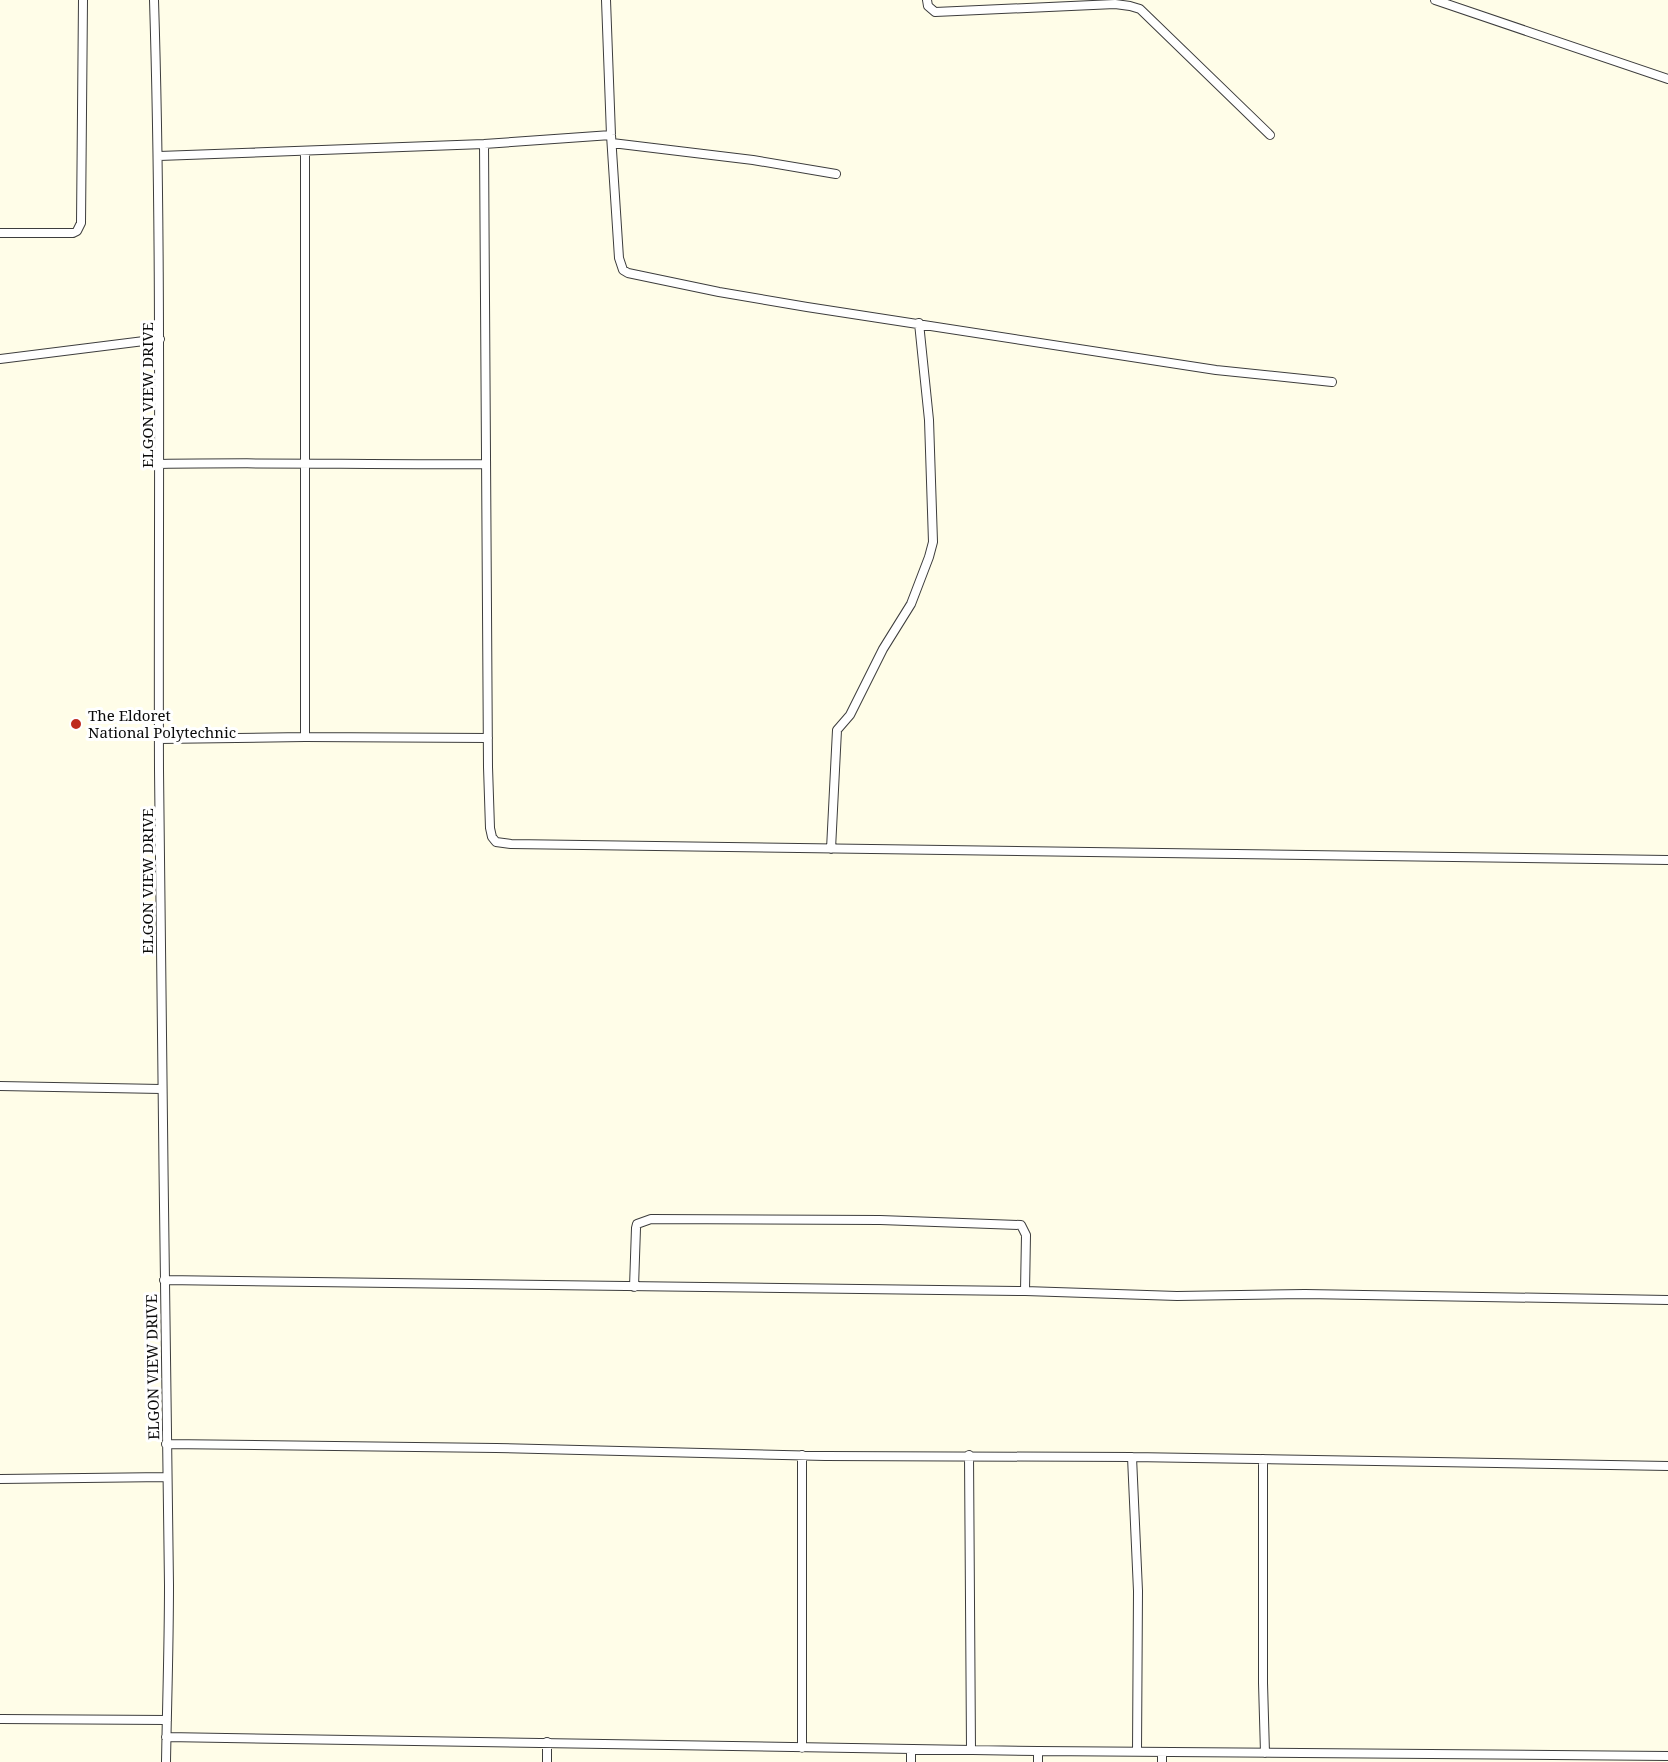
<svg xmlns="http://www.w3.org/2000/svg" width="1668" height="1762" font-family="'Noto Serif',serif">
<rect width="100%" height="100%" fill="#fffde8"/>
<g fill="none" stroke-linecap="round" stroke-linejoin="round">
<!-- street casing -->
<g stroke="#3d3d3d" stroke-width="10">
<path id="street" d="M154 0C162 257 158 513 159 770 161 1042 166 1313 169 1585 169 1644 167 1703 166 1762
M606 0 611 135 619 258 623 270 628 273 719 292 807 307 1216 370 1332 382
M927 0 928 6 935 12 1115 4 1130 6 1140 9 1270 135
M1435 0 1668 79
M612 143 753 160 836 174
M484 144 488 767 490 828 492 837 496 842 511 844 1668 860
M305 151V737
M159 156 484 144 611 135
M0 233H73L77 231 81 223 83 0
M0 359 160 339
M160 464C269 462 377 465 485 464
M159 739 305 737 488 738
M831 849 837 730 850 715 883 649 911 604 929 557 933 542 929 420 919 323
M0 1086 161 1089
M164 1280 1025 1291 1177 1296 1305 1294 1668 1300
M634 1287 636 1228 637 1224 651 1219 880 1220 1021 1225 1026 1235 1025 1291
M166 1444 496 1448 825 1456 1132 1457 1668 1466
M969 1455 971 1749
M1132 1457 1138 1591 1137 1751
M1263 1459V1683L1265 1753
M0 1479 167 1477
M0 1719 167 1720
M166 1737 1038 1751 1668 1756
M547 1742V1762
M802 1748V1455
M911 1749V1762
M1038 1751V1762
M1162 1752V1762"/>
</g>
<!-- street -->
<use href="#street" stroke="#fff" stroke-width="8"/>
</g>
<!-- markers -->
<circle fill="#be2b1f" stroke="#fff" stroke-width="2" cx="76" cy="724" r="6"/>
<g text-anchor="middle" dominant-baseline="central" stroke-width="6" stroke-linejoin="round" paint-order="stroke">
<!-- street labels -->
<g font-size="15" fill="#0a0a0a" stroke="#fff">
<text transform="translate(147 395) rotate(-90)">ELGON VIEW DRIVE</text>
<text transform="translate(147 881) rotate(-90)">ELGON VIEW DRIVE</text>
<text transform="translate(152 1367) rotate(-91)">ELGON VIEW DRIVE</text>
</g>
<!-- poi labels -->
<g font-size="15" fill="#0a0a0a" stroke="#fff" text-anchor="start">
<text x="88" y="715">The Eldoret<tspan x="88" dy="17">National Polytechnic</tspan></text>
</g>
</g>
</svg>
